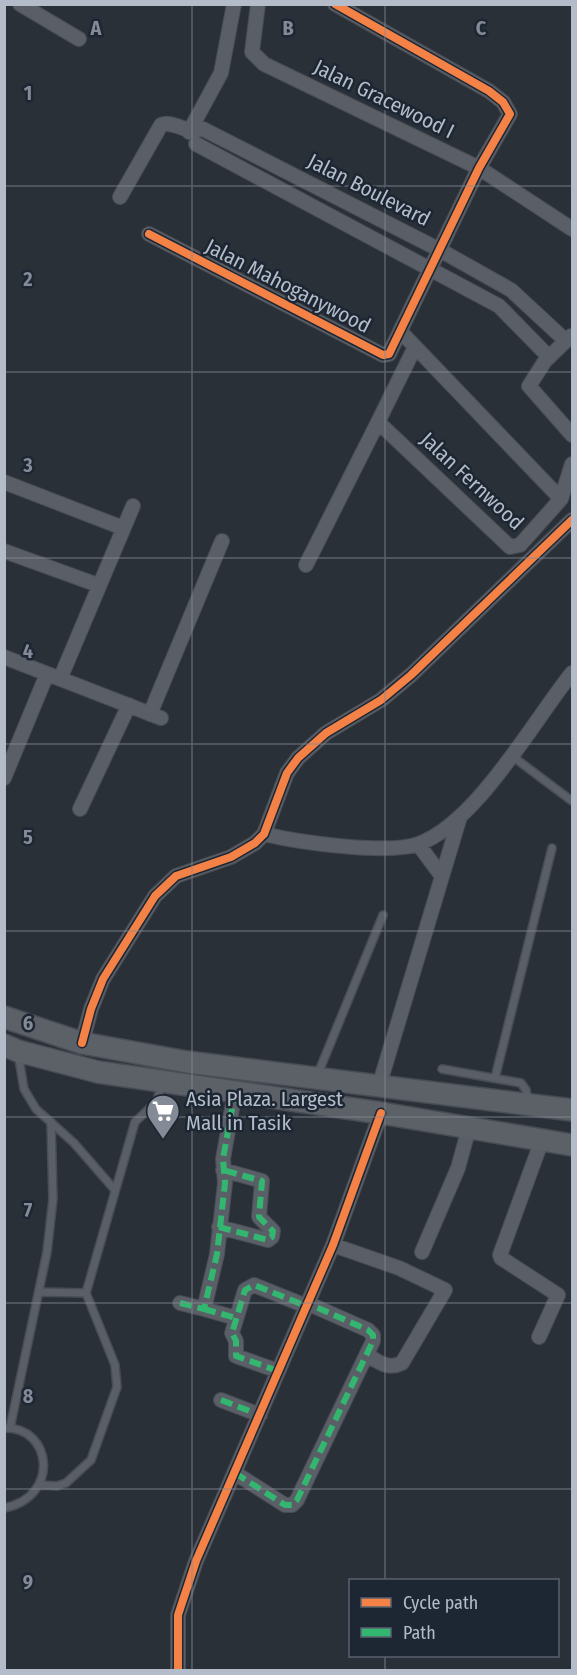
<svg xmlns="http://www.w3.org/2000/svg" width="577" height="1675" font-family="'Fira Sans Condensed',sans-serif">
<rect width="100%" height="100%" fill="#2a3038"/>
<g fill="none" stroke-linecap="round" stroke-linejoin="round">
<!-- lane casing -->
<g stroke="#484c53" stroke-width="10">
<path id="lane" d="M512 756 572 801
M18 1053 24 1089 36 1109 74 1143 114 1189
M442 1069 521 1083 526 1090 528 1101
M317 1076 383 915
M495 1078 552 848
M39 1292 86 1293
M4 1428C52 1426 61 1497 4 1508
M10 1428 47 1252 53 1199 51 1122
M41 1485 57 1486 66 1483 91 1460 117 1387 115 1365 86 1293 135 1122 157 1101 161 1085"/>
</g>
<!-- street casing -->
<g stroke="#484c53" stroke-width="16">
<path id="street" d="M20 4 79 39
M258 4 252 52 264 64 479 168 572 229
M203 129 438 249 511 290 566 341
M189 132 221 73 234 4
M196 144 499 306 549 357
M120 197 161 125C173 120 185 133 198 130
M149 234 383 355 389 354 479 168 510 114 503 102 489 91 335 4
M400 331 561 499
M571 336 545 361 529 386 572 435
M378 422 415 347
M4 482 123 528
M4 551 98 585
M306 565 378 422 510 547 520 545 561 499 572 464
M4 657 161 718
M60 679 133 506
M150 714 222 541
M4 778 47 674
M80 809 129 705
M264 834C297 842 386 855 418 844 476 824 534 720 572 673
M418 844 441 875
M82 1043 91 1009 103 979 155 896 176 876 231 857 255 843 264 834 287 773 298 758 326 733 381 700 411 675 572 520
M379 1086 459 820
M219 1227 268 1240 272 1237 273 1231 259 1217 262 1181 223 1170
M333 1245 399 1268 445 1290 402 1363C388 1370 379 1362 367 1355
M422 1252 458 1168 469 1128
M180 1303 204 1309 217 1254 225 1183 223 1159 235 1092
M204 1309 236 1318
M539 1337 558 1295 501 1258 500 1255 542 1140
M278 1371 236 1356V1341L232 1333 245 1290 254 1285 306 1306
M221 1400 260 1415
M235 1473 285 1505H292L297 1500 373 1341V1335L368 1330 307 1303
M178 1670V1615L196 1561 333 1245 381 1113"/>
</g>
<!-- primary casing -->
<g stroke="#484c55" stroke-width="24">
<path id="primary" d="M4 1017 82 1043 187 1062 572 1110
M4 1045 18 1051 98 1072 381 1113 572 1145"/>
</g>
<!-- lane -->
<use href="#lane" stroke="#5a5e66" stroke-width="7"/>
<!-- street -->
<use href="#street" stroke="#5a5e66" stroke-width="14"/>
<!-- primary -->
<use href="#primary" stroke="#5c6168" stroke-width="21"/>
<!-- quiet -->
<path stroke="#33b770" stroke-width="6" stroke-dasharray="12 6" stroke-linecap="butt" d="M219 1227 268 1240 272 1237 273 1231 259 1217 262 1181 223 1170
M180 1303 204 1309 217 1254 225 1183 223 1159 235 1092
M204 1309 236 1318
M278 1371 236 1356V1341L232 1333 245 1290 254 1285 306 1306
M221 1400 260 1415
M235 1473 285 1505H292L297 1500 373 1341V1335L368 1330 307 1303"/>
<!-- cycleway casing -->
<g stroke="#1d2633" stroke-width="11">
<path id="cycleway" d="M149 234 383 355 389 354 479 168 510 114 503 102 489 91 335 4
M82 1043 91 1009 103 979 155 896 176 876 231 857 255 843 264 834 287 773 298 758 326 733 381 700 411 675 572 520
M178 1670V1615L196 1561 333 1245 381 1113"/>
</g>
<!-- cycleway -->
<use href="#cycleway" stroke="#f48246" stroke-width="8"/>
</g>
<!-- grid -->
<path fill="none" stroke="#848b96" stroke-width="1.5" stroke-opacity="0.55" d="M192 4V1670M385 4V1580M4 186H572M4 372H572M4 558H572M4 744H572M4 931H572M4 1117H572M4 1303H572M4 1489H572M385 1656V1670"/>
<!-- icons -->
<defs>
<g id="supermarket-pin" transform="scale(1.725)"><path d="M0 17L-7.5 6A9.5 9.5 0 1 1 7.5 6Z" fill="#848b96" stroke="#1d2633"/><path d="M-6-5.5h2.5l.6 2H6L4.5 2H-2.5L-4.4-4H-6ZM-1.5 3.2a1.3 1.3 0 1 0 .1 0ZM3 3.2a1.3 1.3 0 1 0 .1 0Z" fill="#fff"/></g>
</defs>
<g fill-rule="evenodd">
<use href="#supermarket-pin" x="163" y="1111"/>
</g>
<g text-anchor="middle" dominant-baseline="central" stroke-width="5" stroke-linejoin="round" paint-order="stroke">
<!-- street labels -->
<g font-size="21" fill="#b4bcc9" stroke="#1d2633">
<text transform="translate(384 99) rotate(26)">Jalan Gracewood I</text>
<text transform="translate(369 190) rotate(27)">Jalan Boulevard</text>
<text transform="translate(288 286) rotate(27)">Jalan Mahoganywood</text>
<text transform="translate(472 481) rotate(43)">Jalan Fernwood</text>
</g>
<!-- poi labels -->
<g font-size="21" fill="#b4bcc9" stroke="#1d2633" text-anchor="start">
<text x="186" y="1099">Asia Plaza. Largest<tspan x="186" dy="24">Mall in Tasik</tspan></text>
</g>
</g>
<g font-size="20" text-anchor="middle" font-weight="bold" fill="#848b96" stroke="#1d2633" stroke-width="5" stroke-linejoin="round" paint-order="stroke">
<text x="96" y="35">A</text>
<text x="288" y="35">B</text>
<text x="481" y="35">C</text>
<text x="28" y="100">1</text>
<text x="28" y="286">2</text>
<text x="28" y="472">3</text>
<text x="28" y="658">4</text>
<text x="28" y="844">5</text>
<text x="28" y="1030">6</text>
<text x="28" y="1217">7</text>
<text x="28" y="1403">8</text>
<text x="28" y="1589">9</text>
</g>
<!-- border -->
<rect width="577" height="1675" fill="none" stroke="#b4bcc9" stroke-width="12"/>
<!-- legend -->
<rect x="349" y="1579" width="210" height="78" fill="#1d2633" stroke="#59626f" stroke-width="1.5"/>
<rect x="361" y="1598" width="30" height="9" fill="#f48246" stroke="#59626f" stroke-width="1.5"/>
<text x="403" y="1609" font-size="18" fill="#b4bcc9">Cycle path</text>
<rect x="361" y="1628" width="30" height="9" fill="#33b770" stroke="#59626f" stroke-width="1.5"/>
<text x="403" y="1639" font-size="18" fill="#b4bcc9">Path</text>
</svg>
